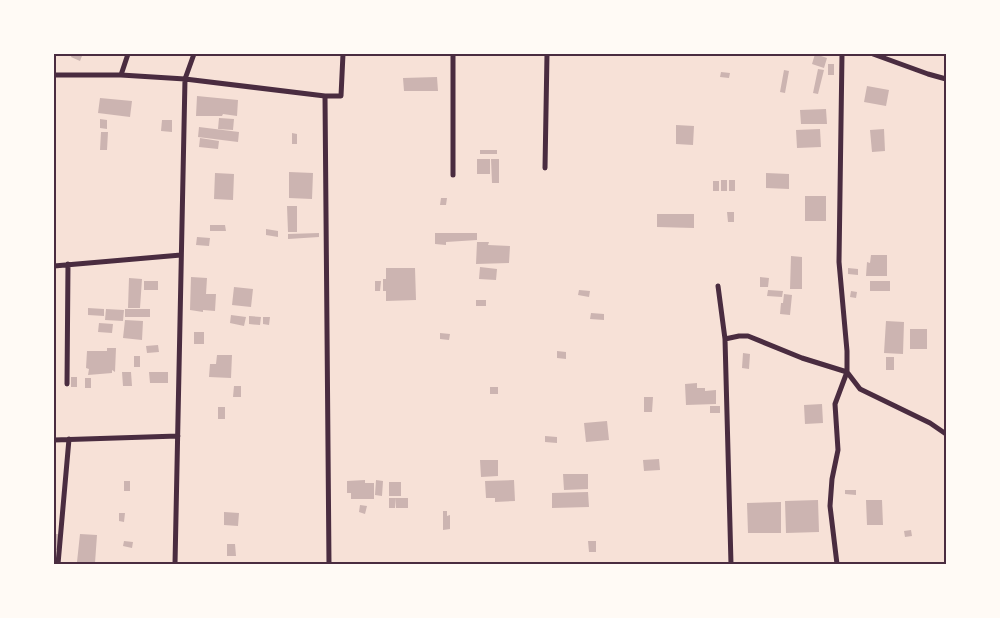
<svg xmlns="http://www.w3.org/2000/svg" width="1000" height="618" font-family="'Noto Sans',sans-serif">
<rect width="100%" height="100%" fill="#f7e1d7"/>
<!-- building -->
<path fill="#ccb4b1" d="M72 54 82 56 80 61 71 57Z
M815 54 827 58 824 68 812 64Z
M828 64H834V75H828Z
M818 69 824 70 818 94 813 93Z
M784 70 789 71 785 93 780 92Z
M721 72 730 73 729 78 720 77Z
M437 77 438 91H404L403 78Z
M867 86 889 90 886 106 864 102Z
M197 96 238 100 237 116 223 114 222 116H196Z
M100 98 132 101 130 117 98 113Z
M826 109 827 124H801L800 110Z
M219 118 234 119 233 130 218 129Z
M100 119 107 120V129L100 128Z
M162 120H172V132L161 131Z
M676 125 694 126 693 145 676 144Z
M199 127 239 132 238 142 198 137Z
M820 129 821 147 797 148 796 130Z
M884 129 885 151 872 152 870 130Z
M101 132H108L107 150H100Z
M292 133 297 134V144H292Z
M200 138 219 141 218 149 199 147Z
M480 150H497V154H480Z
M477 159H490V174H477Z
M491 159H499V183H492Z
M289 172 313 173 312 199 289 198Z
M215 173 234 174 233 200 214 199Z
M766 173 789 174V189L766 188Z
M721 180H727V191H721Z
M729 180H735V191H729Z
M713 181H719V191H713Z
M805 196H826V221H805Z
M441 198H447L446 205H440Z
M287 206H297V232H288Z
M727 212H734V222H728Z
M657 214H694V228L657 227Z
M210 225H225L226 231H210Z
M266 229 278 231V237L266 235Z
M319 233V237L288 239V234Z
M435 233H477V240L446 242V245L435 244Z
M197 237 210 238 209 246 196 245Z
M477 242H489L488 245 510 246 509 263 476 264Z
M871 255H887V276H866L867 262 870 263Z
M791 256 802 257V289H790Z
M480 267 497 269 496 280 479 279Z
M386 268H415L416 300 386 301V291H383V279H386Z
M848 268 858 269V275L848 274Z
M191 277 207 278 206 294H216L215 311 203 310V312L190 310Z
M760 277 769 278 768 287H760Z
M129 278 142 279 140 308H128Z
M144 281H158V290H144Z
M375 281H381L380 291H375Z
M870 281H890V291H870Z
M234 287 253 289 251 307 232 305Z
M579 290 590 291 589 297 578 295Z
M768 290 783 291 782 297 767 296Z
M851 291 857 292 856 298 850 297Z
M784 294 792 295 790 315 780 314 781 303H783Z
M476 300H486V306H476Z
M88 308 104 309V316L88 315Z
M106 309 124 310 123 321 105 320Z
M125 309H150V317H125Z
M591 313 604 314V320L590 319Z
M231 315 246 317 244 326 230 323Z
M249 316 261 317 260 325 249 324Z
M263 317H270L269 325 263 324Z
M125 320 143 321 142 340 123 338Z
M886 321 904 322 903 354 884 353Z
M99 323 113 324 112 333 98 332Z
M910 329H927V349H910Z
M194 332H204V344H194Z
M440 333 450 334 449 340 440 339Z
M158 345 159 352 147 353 146 346Z
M107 348H116L115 372 112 370V373L88 375 89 369 86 368 87 351H107Z
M557 351 566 352V359L557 358Z
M743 353 750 354 749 369 742 368Z
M217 355H232L231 378 209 377 210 364H216Z
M134 356H140V367H134Z
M886 357H894V370H886Z
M122 372H131L132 386H123Z
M149 372H168V383H150Z
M71 377H77V387H71Z
M85 378H91V388H85Z
M697 383V388H705V391L716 390V404L686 405 685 384Z
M234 386H241V397H233Z
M490 387H498V394H490Z
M644 397H653L652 412H644Z
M822 404 823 423 805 424 804 405Z
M710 406H720V413H710Z
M218 407H225V419H218Z
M607 421 609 440 586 442 584 423Z
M545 436 557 437V443L545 442Z
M659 459 660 470 644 471 643 460Z
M480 460H498V476L481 477Z
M563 474H588V489L564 490Z
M365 480V483H374V499H351V493H347V481Z
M376 480 383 481 382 496 375 495Z
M514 480 515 501 495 502V498H486L485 481Z
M124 481H130V491H124Z
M389 482H401V496H389Z
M845 490H856V495L845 494Z
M588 492 589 507 552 508V493Z
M389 498H395V508H389Z
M395 498H408V508H396Z
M818 500 819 532 786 533 785 501Z
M866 500H882L883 525H867Z
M781 502V533H748L747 503Z
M360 505 367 506 365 514 359 512Z
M443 511H447V516L450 515V529L443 530Z
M224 512 239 513 238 526 224 525Z
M119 513H125L124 522 119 521Z
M911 530 912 536 905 537 904 531Z
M54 534H58V550H54Z
M80 534 97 535 95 563 77 562Z
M124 541 133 542 132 548 123 546Z
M588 541H596V552H589Z
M227 544H235L236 556H227Z"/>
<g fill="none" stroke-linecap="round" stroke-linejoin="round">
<!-- minor -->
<path stroke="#4a2c40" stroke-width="5" d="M873 54 928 74 946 79
M54 75H121L185 79 325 96H341L343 54
M121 75 128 54
M325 96 329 564
M545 168 547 54
M453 175V54
M54 266 181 255
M718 286 725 339 731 564
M725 339 739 336H748L802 358 847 372 860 389 930 423 946 434
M67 384 68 264
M54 440 178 436
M58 564 69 439
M175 564 185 79 194 54
M837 564 830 506 832 479 838 450 835 404 847 372V351L839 262 842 54"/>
</g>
<!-- border -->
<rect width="1000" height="618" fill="none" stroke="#fffaf5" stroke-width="110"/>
<rect x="55" y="55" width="890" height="508" fill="none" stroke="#4a2c40" stroke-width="2"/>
</svg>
